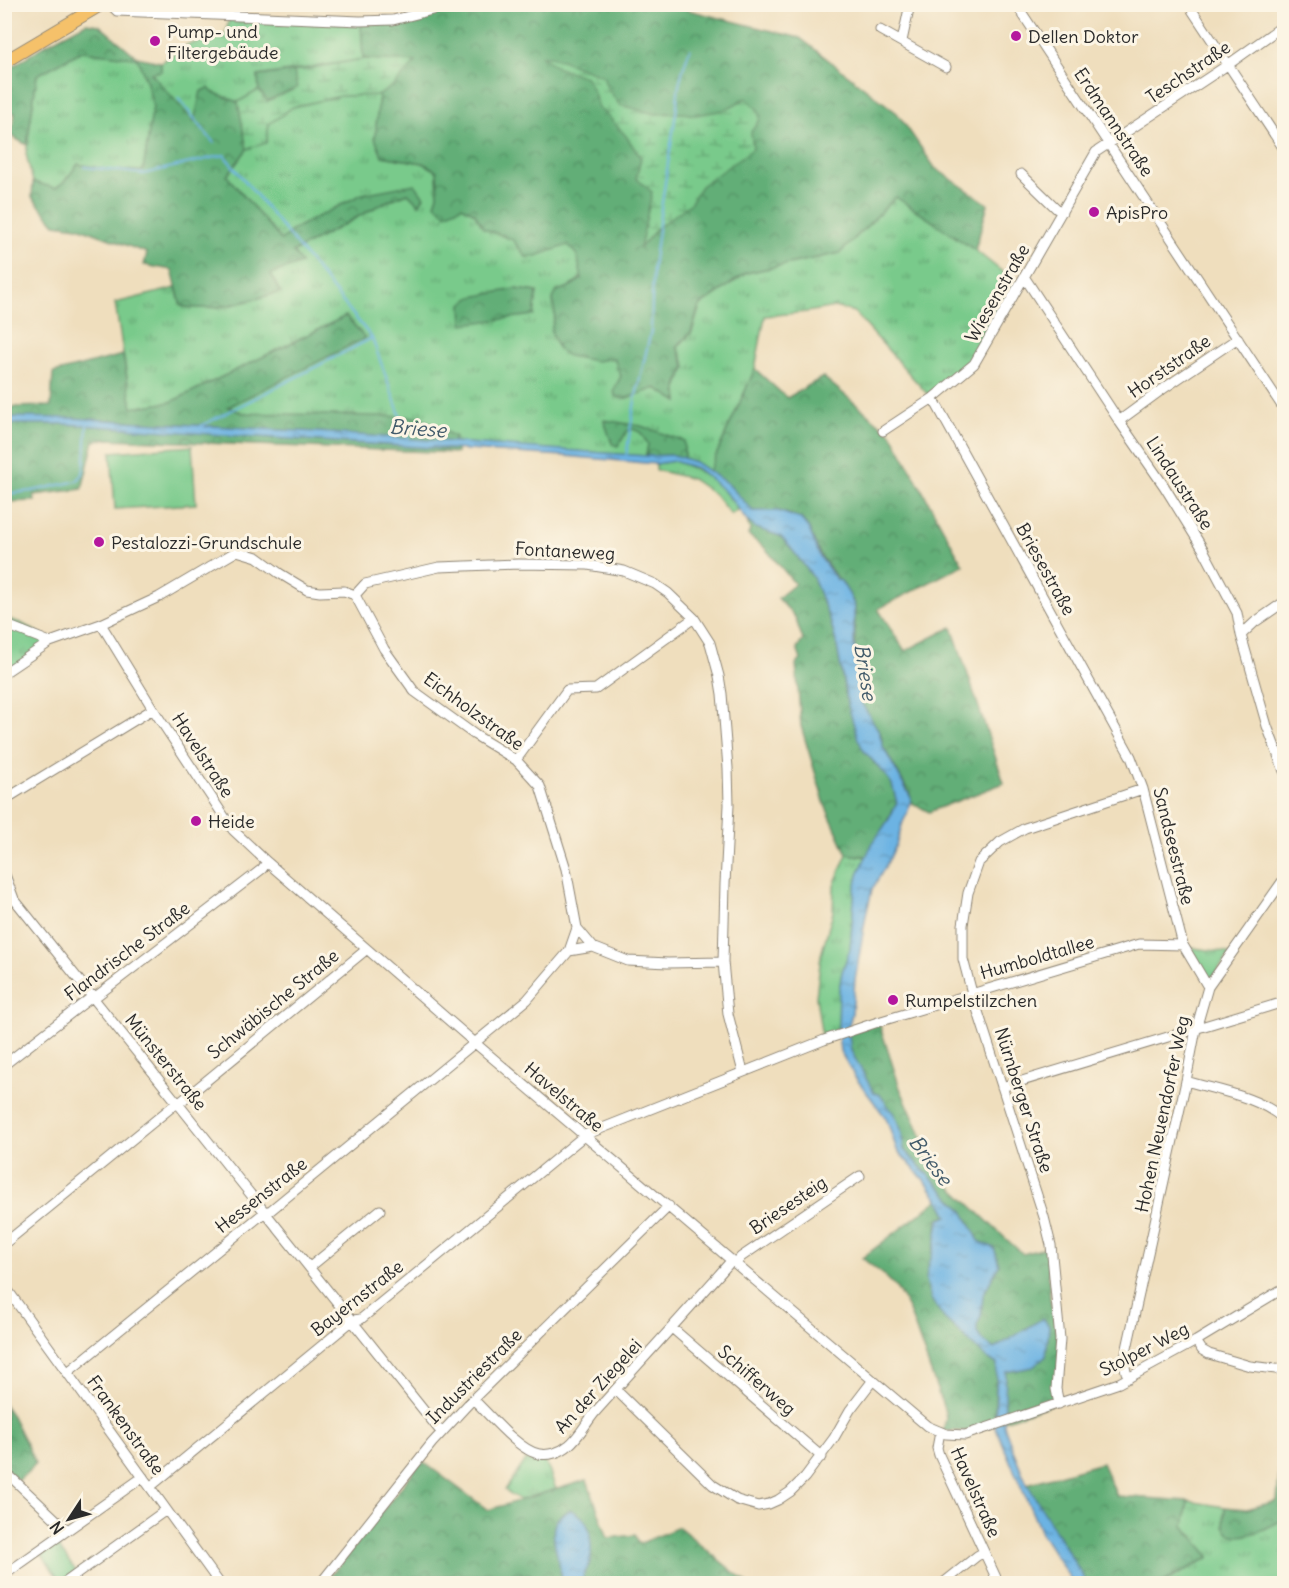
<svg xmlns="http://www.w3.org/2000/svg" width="1289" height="1588" font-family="Delius,sans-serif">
<defs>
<pattern id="grass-tufts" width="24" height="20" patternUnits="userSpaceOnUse" patternTransform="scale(1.5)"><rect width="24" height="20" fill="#79ca8b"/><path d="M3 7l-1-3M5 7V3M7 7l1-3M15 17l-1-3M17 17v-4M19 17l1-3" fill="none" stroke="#63a472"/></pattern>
<pattern id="forest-crowns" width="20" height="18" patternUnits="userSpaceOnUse" patternTransform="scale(1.5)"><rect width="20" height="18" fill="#62ae77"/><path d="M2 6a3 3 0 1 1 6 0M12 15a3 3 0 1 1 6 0" fill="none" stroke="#518e62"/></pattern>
<pattern id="wetland-marsh" width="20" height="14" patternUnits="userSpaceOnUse" patternTransform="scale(1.5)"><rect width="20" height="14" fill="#79ca8b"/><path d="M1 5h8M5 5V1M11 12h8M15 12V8" fill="none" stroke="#63a472"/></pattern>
<pattern id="water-ripples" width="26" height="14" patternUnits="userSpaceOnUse" patternTransform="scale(1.5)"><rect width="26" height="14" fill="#6cb3e3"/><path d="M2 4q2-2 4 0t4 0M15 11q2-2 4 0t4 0" fill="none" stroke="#5992b8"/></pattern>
</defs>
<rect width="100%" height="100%" fill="#fcf5e5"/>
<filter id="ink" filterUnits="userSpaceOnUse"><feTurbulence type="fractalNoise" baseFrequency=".0167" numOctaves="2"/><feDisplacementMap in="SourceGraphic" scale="12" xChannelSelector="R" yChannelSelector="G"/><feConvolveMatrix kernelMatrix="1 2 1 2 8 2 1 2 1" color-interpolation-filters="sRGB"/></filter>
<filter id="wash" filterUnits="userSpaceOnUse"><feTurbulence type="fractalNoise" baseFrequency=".008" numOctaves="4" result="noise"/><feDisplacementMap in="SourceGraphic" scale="24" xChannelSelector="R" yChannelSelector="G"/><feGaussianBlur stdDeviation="1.35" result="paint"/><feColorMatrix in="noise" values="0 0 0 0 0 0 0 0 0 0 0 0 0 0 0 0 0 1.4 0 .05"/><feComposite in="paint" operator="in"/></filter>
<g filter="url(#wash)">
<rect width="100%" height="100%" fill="#efdebd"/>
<!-- grass -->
<path fill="url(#grass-tufts)" stroke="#527a5b" stroke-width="1.5" fill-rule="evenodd" d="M230 17 361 24 364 59 258 76 259 90 238 102 212 92 195 123 150 73 161 71V62L189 44 219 38 225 35Z
M82 51 137 57 147 83 153 106 143 171 110 170 78 164 64 182 55 188 33 182 26 154 37 75Z
M368 95H379L375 138 382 156 423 163 437 171 438 195 435 204 462 206 475 213 483 228 513 240 526 257 536 256 568 244 577 255 582 277 569 287 557 291 553 300 555 316 551 331 558 349 596 361 614 358 621 376 614 390 624 399 656 388 678 402V386L686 366 678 347 692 332 700 306 747 273 840 253 896 197 975 250 1015 282 972 360 929 396 854 312 834 307 807 312 765 316 755 369 709 471 695 462 684 459V441L604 420 612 443 618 446 627 431 633 429 640 431 648 444 646 456 454 443 455 437 243 413 228 407 365 338 346 316 171 402 132 408 115 303 176 288 181 306C214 313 248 301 280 292L270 274 301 263 292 253 385 202 408 193 419 203 415 184 294 229 281 240 227 176 247 149 266 142 269 124 293 107 340 96ZM515 289 537 292 534 315Z
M674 461C707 472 718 481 738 509L731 515 715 495 692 479 656 470V464Z
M5 618 21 623 51 640 5 675Z
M847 854 867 857 859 872 855 888 850 949 842 972 839 991 838 1033 821 1043V1031L816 997 821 955 833 912 834 885Z
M1186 947 1225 952 1230 954 1209 982Z
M526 1460 546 1462 556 1489 520 1500 505 1490Z
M1188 1501 1225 1507 1224 1517 1265 1529 1284 1519V1583L1161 1584 1210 1557 1184 1526Z
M56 1544 76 1571 61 1582 41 1554Z
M530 1574V1583L382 1584 388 1581 416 1577Z"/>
<!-- forest -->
<path fill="url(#forest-crowns)" stroke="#466c51" stroke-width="1.5" d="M664 4 800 38 897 113 935 168 988 204 975 250 896 197 840 253 746 273 699 306 691 332 677 347 685 366 677 386 678 402 656 388 624 399 615 396 614 390 621 376 614 358 596 361 568 356 558 349 551 331 555 316 553 299 557 291 569 287 582 279 577 255 568 245 536 256 526 257 513 240 483 228 475 213 462 206 446 214 435 204 438 195 437 171 423 163 382 156 375 138 379 95 395 84 412 65 363 58 361 24 392 23 467 5Z
M86 23 99 25 137 57 161 62V71L151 73 194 122 201 91 209 88 212 92 238 102 247 149 227 176 281 240 294 229 362 194 415 184 424 197 419 204 408 193 385 202 293 252 301 263 271 274 280 292C248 300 215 313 181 306L172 270 144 265 147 253 78 227 55 224 32 197 33 182 55 188 64 182 78 164 110 170 143 171 153 106 147 83 137 58 82 51 37 75 27 145 11 136 15 113 5 112V72L45 45Z
M294 71 298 88 267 101 259 90 258 76Z
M515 289 537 292 534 315 463 324 462 304 472 297Z
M346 316 365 338 228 407 243 413 419 417 455 437 454 443 317 432 71 418 5 420V413L13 407 51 406 53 373 123 355 132 408 171 402Z
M755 369 787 398 823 377 891 433 963 565 878 609 905 651 952 627 1004 783 929 812 912 803 910 794 883 746 880 731 872 722 862 704 857 680 855 643V605L849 594 841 581 837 578 821 556 809 529 801 518 779 511H753L728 484 709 471Z
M604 420 641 426 684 441V459L674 455 646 456 648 444 640 432 633 429 627 431 618 446 612 444Z
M15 424H65L457 450V453L106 439 94 441 82 489 34 495 35 501 5 502 4 428Z
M747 521 756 528 780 536 787 543 813 577 831 623 837 646 845 693 864 751 884 773 892 784 897 803 867 857 847 854 825 805 801 726 796 664 801 660 797 648 803 640 795 617 778 598 795 584 765 548 748 535 750 530Z
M879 1023 900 1088 939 1175 1005 1238 1023 1254 1047 1247 1050 1298 1059 1348 1058 1402 1004 1421 1006 1372 1033 1367 1046 1356 1049 1326 1043 1319 994 1349 981 1339 977 1332V1325L981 1316 983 1295 999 1265 994 1248 979 1241 963 1211 904 1150 901 1129 880 1095 874 1093 851 1051 848 1033Z
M938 1200 943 1206 948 1217H943L938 1220 936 1241 932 1254 944 1318 986 1357 997 1364 994 1425 974 1431H943L946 1418 945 1412 910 1313 902 1297 895 1286 884 1275 862 1258Z
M5 1406 12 1416 36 1464 18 1481 5 1468Z
M1284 1444V1519C1272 1525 1249 1539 1234 1535 1229 1534 1226 1530 1224 1526L1225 1507 1247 1509 1277 1501 1280 1464Z
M422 1461 488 1510 587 1480 608 1538 635 1535 639 1544 679 1527 747 1583H582V1577L591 1557 589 1531 571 1510C542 1520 557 1547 560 1569 561 1574 560 1579 561 1583H530V1574L416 1577 388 1581 382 1584H324Z
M1102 1463 1117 1496 1188 1501 1184 1526 1210 1557 1161 1583H1087L1027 1484Z"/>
<!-- wetland -->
<path fill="url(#wetland-marsh)" stroke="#527a5b" stroke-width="1.5" d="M542 56H551L603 76 607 88 620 105 655 114 682 113 696 115 725 110 746 98 758 110 760 119 751 132 753 149 701 186 690 204 657 228 640 248 652 192 636 178 641 158 626 136 609 117 598 107 594 93 586 77 558 68Z
M364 59 416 62 395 84 379 95 340 96 293 107 269 124 266 143 247 149 238 102 259 90 267 101 297 88 294 71Z"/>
<!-- garden -->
<path fill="#79ca8b" stroke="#527a5b" stroke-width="1.5" d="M192 446 196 504 115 509 111 452Z"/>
<!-- water -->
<path fill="url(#water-ripples)" stroke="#4c6f87" stroke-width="1.5" d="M14 417 71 418 317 432 646 456 674 455 695 462 728 484 753 511H778L801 519 809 529 820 557 836 579 841 581 849 594 854 605V644L857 680 862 704 879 731 883 747 911 798 907 814 903 822 896 845 890 858 872 890 866 915 855 980 852 1013 848 1029 851 1051 874 1093 880 1095 894 1114 901 1129 904 1150 963 1211 979 1241 994 1248 999 1265 983 1295 981 1316 977 1325V1332L981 1339 994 1349 1043 1318 1049 1326 1046 1356 1033 1367 1006 1372 1004 1425 1011 1445 1027 1484 1087 1583H1073L1041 1533 995 1426 997 1364 986 1357 944 1318 931 1299 926 1280 927 1271 935 1246 939 1220 948 1216 943 1206 926 1182 897 1150 886 1118 855 1077 840 1051 838 1033 839 991 842 972 850 949 855 888 859 872 872 844 889 819 897 803 892 784 884 773 864 751 858 739 847 702 837 646 831 623 813 577 787 543 780 536 756 528 747 521 728 495 712 480 696 468 674 461 656 464 564 456 224 435 65 424H15L5 428 4 420Z
M571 1510C577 1513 583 1516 586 1522 591 1531 593 1556 589 1565 586 1572 582 1575 582 1583H561C560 1579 561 1574 560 1569 557 1547 542 1520 571 1510Z"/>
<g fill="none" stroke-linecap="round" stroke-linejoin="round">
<!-- stream -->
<path stroke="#6cb3e3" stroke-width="2" d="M178 98 214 143
M85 167 143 174 224 155 372 338 409 440
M201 426 372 338
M626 457 635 400 651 331 653 268 660 215 677 106C677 86 683 68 690 49
M4 494 32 491 77 481 83 474 85 460 87 425"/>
</g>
</g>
<g filter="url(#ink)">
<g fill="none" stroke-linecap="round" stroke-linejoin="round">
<!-- minor casing -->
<g stroke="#8d8474" stroke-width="11">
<path id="minor" d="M110 4 117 11 360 21 393 20 456 4
M1016 4 1284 409
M1188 4 1284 149
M880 30 946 67
M902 41 910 4
M1021 174 1057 209 1062 212
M1025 278 1119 421 1164 486 1203 549 1237 613 1241 635 1267 726 1284 771
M933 398 1131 757 1143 789 1183 945
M1119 421 1160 391 1238 338
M883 431 933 398 974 364 1096 152 1229 64 1284 25
M355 595 384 649 414 691 475 735 516 760 540 786 566 869 577 928 593 947
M4 624 50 642
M101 624 153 709 233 830 267 862 475 1043 927 1426 946 1434 965 1435 1119 1383 1196 1341 1284 1288
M1241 635 1255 622 1284 602
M4 673 50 642 101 624 159 597 237 551 257 557 279 573 307 590 320 592 344 591 355 595 365 584 439 567 518 564 588 565 624 571 655 584 668 593 694 618 710 643 719 676 722 694 728 768 729 805 725 884 723 962 728 1014 743 1072
M516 760 567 690 596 689 694 618
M4 800 153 709
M4 872 14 899 441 1432
M569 951 593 947 628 961 668 963 723 962
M4 1065 93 996 98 995 262 869 267 862
M1186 1081C1219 1091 1257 1096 1284 1119
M1002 1087 1284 1002
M4 1244 173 1106 178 1104 367 949
M736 1263 741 1257 860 1176
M310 1267 380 1210
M4 1285 220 1584
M672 1328 822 1457
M1196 1341 1202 1350 1209 1354 1250 1366 1284 1370
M68 1372 265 1212 271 1210 527 1000 569 951 577 928
M1129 1378 1126 1372 1124 1362 1186 1081 1196 1029 1208 987 1284 879
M616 1390 713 1485 737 1500 758 1506 769 1504 778 1500 790 1492 805 1477 834 1438 850 1410 873 1380
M473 1399C488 1413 519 1451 539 1454 549 1456 561 1452 569 1445 580 1436 587 1421 597 1410 642 1360 688 1310 732 1260
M1059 1404 1056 1389 1060 1339 1051 1245 1044 1217 972 993 963 959V925L968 893 979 862 1000 842 1025 828 1143 789
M940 1432 937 1448 939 1455 999 1584
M4 1477 12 1478 67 1530
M150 1487 353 1320 361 1319 585 1135 824 1040 878 1022 1139 944 1183 945 1208 987
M4 1575 143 1477
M63 1584 166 1510
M320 1584 432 1443 473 1399 669 1206
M942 1584 977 1556 984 1552"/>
</g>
<!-- major casing -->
<g stroke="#8d8474" stroke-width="14">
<path id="major" d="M4 62 102 4"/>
</g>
<!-- minor -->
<use href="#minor" stroke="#fff" stroke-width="9"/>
<!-- major -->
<use href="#major" stroke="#f5c16b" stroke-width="12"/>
</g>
</g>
<!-- markers -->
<g fill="#b5179e" stroke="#fcf5e5" stroke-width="2">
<circle cx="1016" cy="36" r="6"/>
<circle cx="155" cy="41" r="6"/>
<circle cx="1094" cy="212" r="6"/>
<circle cx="99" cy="542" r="6"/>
<circle cx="196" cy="821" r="6"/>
<circle cx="893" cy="1000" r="6"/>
</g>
<g text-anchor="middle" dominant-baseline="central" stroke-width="6" stroke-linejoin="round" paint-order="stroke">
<!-- poi labels -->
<g font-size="18" fill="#2b2b2b" stroke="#fcf5e5" text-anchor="start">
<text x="167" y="31">Pump- und<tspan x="167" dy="21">Filtergebäude</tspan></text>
<text x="1028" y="36">Dellen Doktor</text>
<text x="1106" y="212">ApisPro</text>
<text x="111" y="542">Pestalozzi-Grundschule</text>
<text x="208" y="821">Heide</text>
<text x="905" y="1000">Rumpelstilzchen</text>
</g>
<!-- street labels -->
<g font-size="18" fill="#2b2b2b" stroke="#fcf5e5">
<text transform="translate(1188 72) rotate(-34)">Teschstraße</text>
<text transform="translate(1114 122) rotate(56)">Erdmannstraße</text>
<text transform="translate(997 293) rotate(-60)">Wiesenstraße</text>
<text transform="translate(1169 366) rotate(-35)">Horststraße</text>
<text transform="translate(1180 483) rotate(57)">Lindaustraße</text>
<text transform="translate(565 551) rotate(3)">Fontaneweg</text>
<text transform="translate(1046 569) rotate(61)">Briesestraße</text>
<text transform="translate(474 711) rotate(36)">Eichholzstraße</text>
<text transform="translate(203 755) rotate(57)">Havelstraße</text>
<text transform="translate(1174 846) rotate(76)">Sandseestraße</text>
<text transform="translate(127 951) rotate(-37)">Flandrische Straße</text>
<text transform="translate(1037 957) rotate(-16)">Humboldtallee</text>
<text transform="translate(273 1004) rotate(-39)">Schwäbische Straße</text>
<text transform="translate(166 1062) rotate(51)">Münsterstraße</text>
<text transform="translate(564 1097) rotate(40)">Havelstraße</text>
<text transform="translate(1024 1100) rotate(72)">Nürnberger Straße</text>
<text transform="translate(1162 1114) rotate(-78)">Hohen Neuendorfer Weg</text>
<text transform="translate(261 1195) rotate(-38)">Hessenstraße</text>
<text transform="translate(788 1205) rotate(-34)">Briesesteig</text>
<text transform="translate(357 1298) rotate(-38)">Bayernstraße</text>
<text transform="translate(1144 1349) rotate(-27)">Stolper Weg</text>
<text transform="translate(474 1376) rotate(-45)">Industriestraße</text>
<text transform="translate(757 1380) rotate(41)">Schifferweg</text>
<text transform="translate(598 1386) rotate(-48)">An der Ziegelei</text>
<text transform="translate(126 1425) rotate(54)">Frankenstraße</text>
<text transform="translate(976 1492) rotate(66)">Havelstraße</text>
</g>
<!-- water labels -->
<g font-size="20" font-style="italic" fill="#425b6b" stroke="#fcf5e5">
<text transform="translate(418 428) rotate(4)">Briese</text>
<text transform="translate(866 672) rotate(81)">Briese</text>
<text transform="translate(931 1160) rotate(53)">Briese</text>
</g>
</g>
<!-- margin -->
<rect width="1289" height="1588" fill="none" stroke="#fcf5e5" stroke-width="24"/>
<!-- north arrow -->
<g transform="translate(69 1519) rotate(234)" stroke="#fcf5e5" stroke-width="4.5" paint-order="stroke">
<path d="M0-4.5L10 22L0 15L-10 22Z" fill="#2b2b2b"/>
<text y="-9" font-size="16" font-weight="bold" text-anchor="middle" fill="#2b2b2b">N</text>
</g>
</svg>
